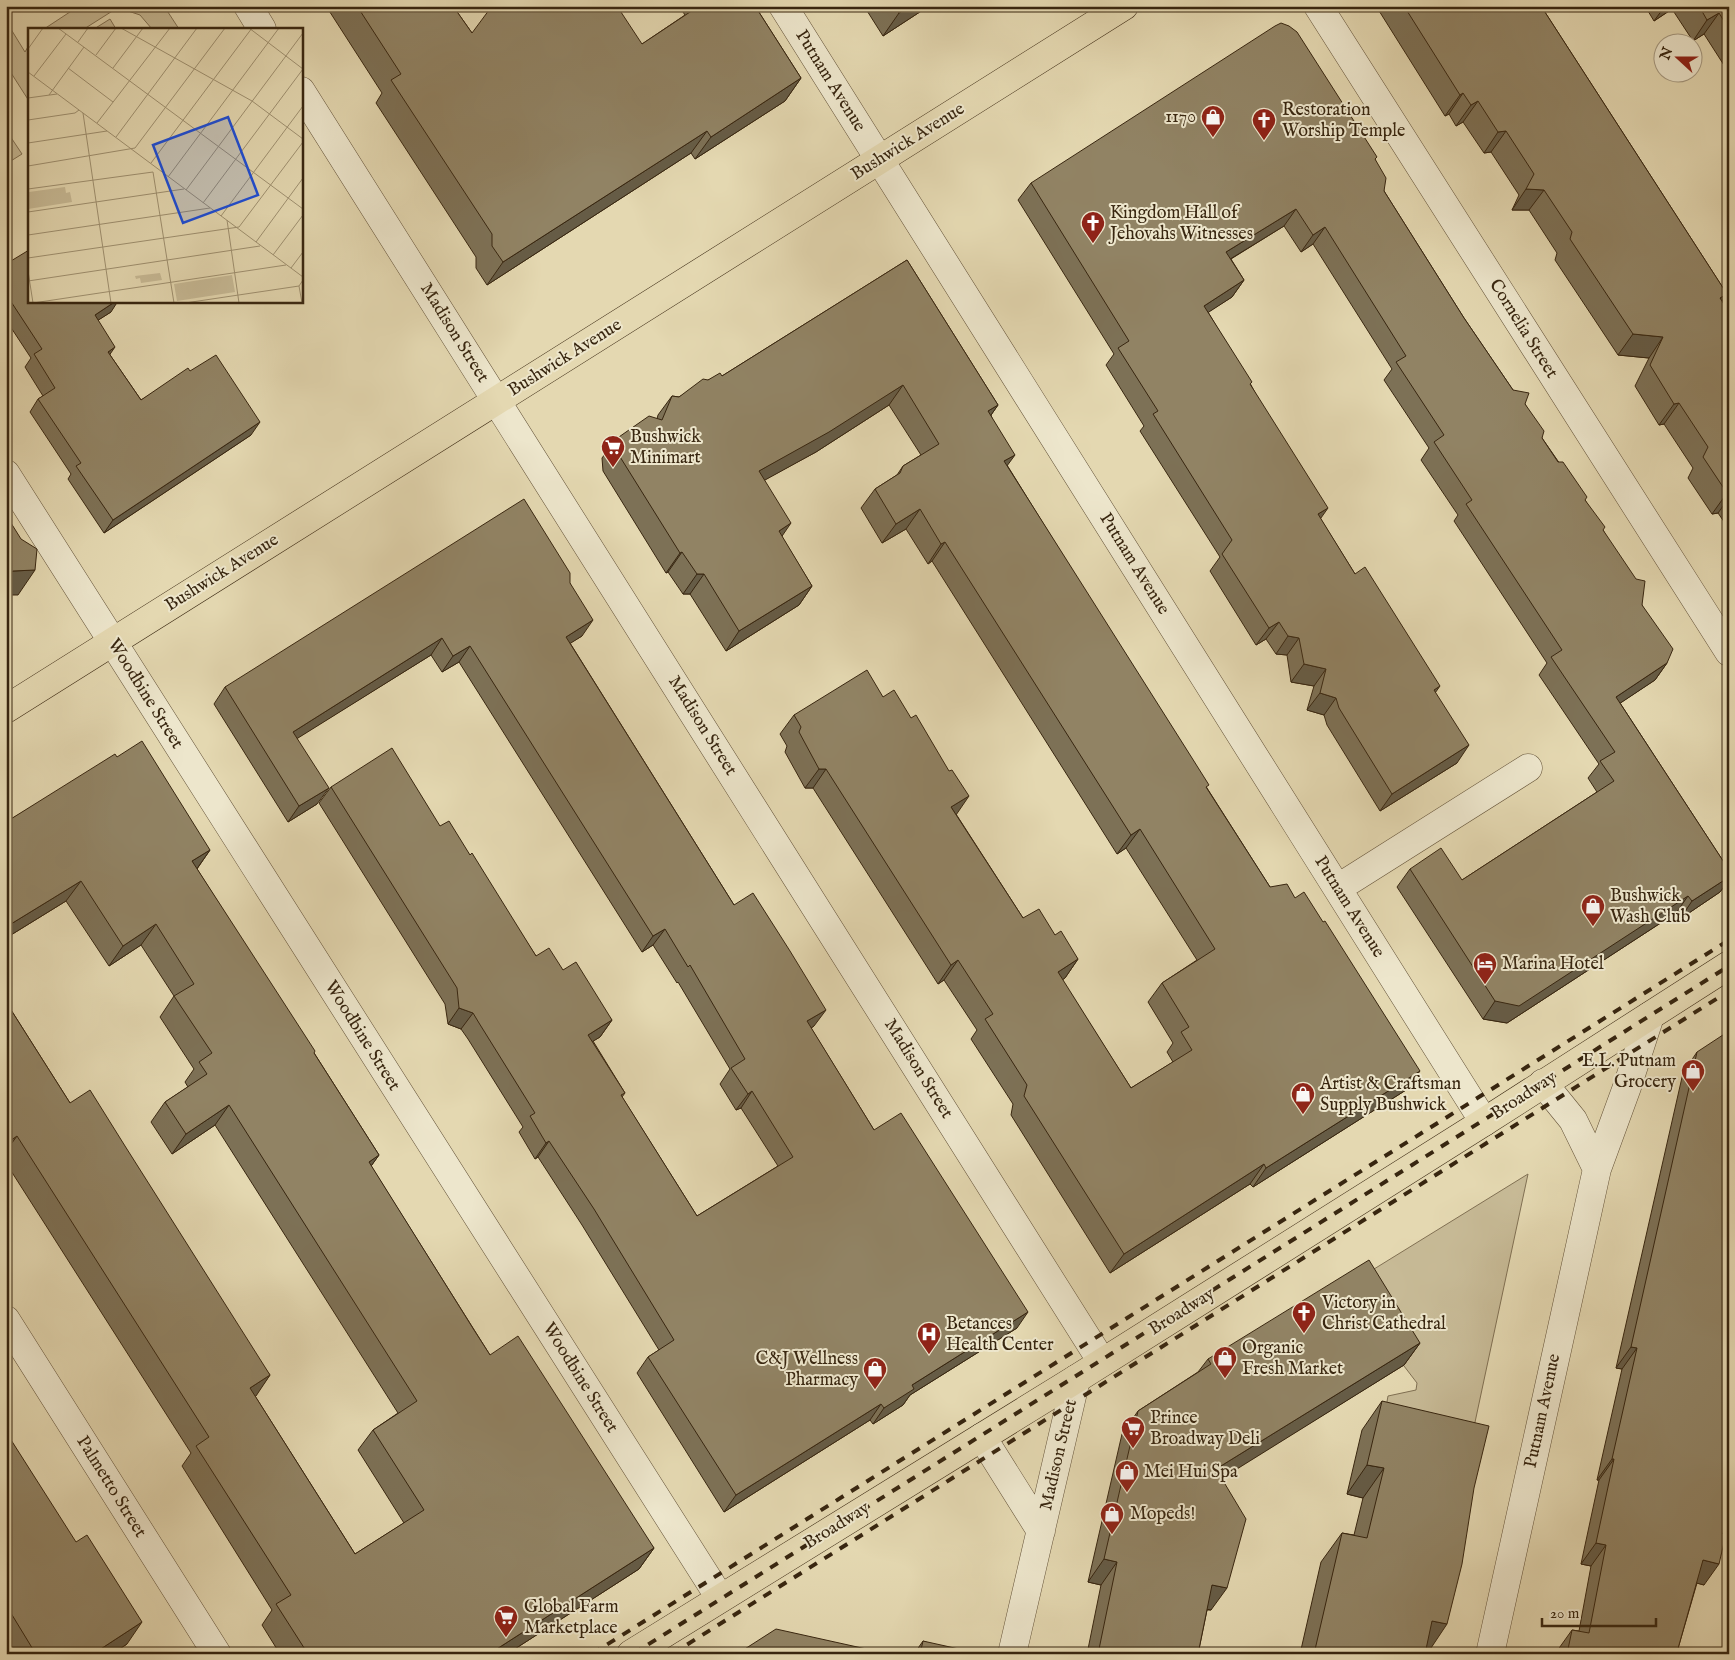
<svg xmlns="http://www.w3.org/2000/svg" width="1735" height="1660" font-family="'IM FELL English',serif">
<rect width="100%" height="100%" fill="#e4d8b1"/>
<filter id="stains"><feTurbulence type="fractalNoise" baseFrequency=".004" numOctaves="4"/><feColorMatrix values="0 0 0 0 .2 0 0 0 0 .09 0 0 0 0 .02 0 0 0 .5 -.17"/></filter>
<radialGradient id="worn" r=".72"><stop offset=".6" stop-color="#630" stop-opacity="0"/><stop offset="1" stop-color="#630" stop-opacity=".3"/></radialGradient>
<!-- garden -->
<path fill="#c7ba96" stroke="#807053" d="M79 6H164L179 29H152L140 15 125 10H114L84 29H44Z
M110 19 116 29H94Z
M9 26 25 52 29 45V101L6 65V28Z
M6 130 22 154 6 164Z
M1528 1174 1468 1455 1381 1435 1388 1396 1416 1390 1417 1383 1404 1366 1353 1282Z"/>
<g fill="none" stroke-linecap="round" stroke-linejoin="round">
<!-- minor casing -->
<g stroke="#635238" stroke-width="29">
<path id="minor" d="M248 6 262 29
M783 6 1484 1122
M1318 6 1729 652
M301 91 1102 1362
M6 474 720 1598
M1338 888 1528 768
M1543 1083 1573 1120 1597 1169
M6 1320 217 1654
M982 1437 1041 1531
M1012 1654 1076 1379
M1490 1654 1597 1169 1627 1087 1650 1016"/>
</g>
<!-- major casing -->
<g stroke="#382610" stroke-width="29">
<path id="major" d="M6 709 1124 6
M631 1654 1076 1379 1484 1122 1729 965"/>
</g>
<!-- minor -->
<use href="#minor" stroke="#ede6cc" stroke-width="28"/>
<!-- major -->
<use href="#major" stroke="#e4d8b1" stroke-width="28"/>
<!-- rail -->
<path stroke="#382610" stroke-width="4" stroke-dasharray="9 9" stroke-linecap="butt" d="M592 1654 1729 940
M633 1654 1729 966
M672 1654 1729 991"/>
</g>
<!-- wall -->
<path fill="#7d7156" stroke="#382610" d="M326 6H453L472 33 642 44 685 15 679 6H755L801 78 785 101 695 159 691 153 487 285 476 268V257L376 103 382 93Z
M864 6H929L883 36Z
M1376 6H1541L1727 294 1722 301 1729 312V529L1718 513 1712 514 1688 478 1693 468 1664 424 1659 425 1635 386 1649 358 1618 355 1555 260 1557 253 1529 210H1512L1519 195 1491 152 1484 153 1463 122 1456 126 1449 114 1445 116Z
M1645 6H1729V73L1704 34 1693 41 1672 9 1654 21Z
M1375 159 1384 191 1464 318 1513 390 1525 404 1542 438 1585 500 1603 530 1642 605 1667 663 1655 680 1620 703 1729 870V880L1720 892 1680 919 1676 913 1507 1023 1483 1019 1397 887 1410 869 1462 880 1597 792 1588 778 1599 764 1539 675 1547 663 1454 521 1458 515 1421 460 1429 448 1384 380 1392 369 1313 244 1301 252 1284 226 1231 259 1244 280 1232 297 1208 312 1251 385 1320 518 1355 574 1435 692 1457 763 1380 811 1327 725 1324 715 1307 710 1314 686 1291 682 1287 655 1276 654 1266 639 1256 645 1210 571 1220 557 1140 431 1144 426 1106 365 1114 354 1018 200 1031 183Z
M907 260 998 405 991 415 1007 465 1207 788 1270 887 1406 1090 1253 1187 1250 1184 1110 1273 1011 1115 1013 1104 971 1039 977 1030 944 980 938 984 813 788H805L785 752 787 746 780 734 794 715 883 697 956 814 1023 918 1055 935 1078 959 1065 978 1062 980 1131 1088 1173 1062 1167 1052 1173 1043 1148 1002 1162 983 1197 960 1126 848 1117 854 932 561 928 564 906 529 882 543 861 508 875 489 897 475 903 466 921 455 889 405 816 452 764 480 782 537 812 586 799 605 726 651 690 594H683L668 572 666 573 603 471 602 458 616 439 657 419 658 415 672 396 679 397 708 380 722 376Z
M6 264 111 312 98 320 110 355 141 400 190 371 251 435 104 533 68 479 71 474 30 412 38 399 43 396 25 367 31 358 6 320Z
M570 583 582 636 570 643 734 905 814 1026 811 1028 874 1130 1017 1328 910 1395 903 1405 873 1424 870 1420 724 1512 637 1373 648 1357 659 1350 582 1225 538 1157 535 1159 519 1132 523 1127 468 1039 461 1029 448 1024 445 1004 319 803 331 787 440 826 470 855 536 956 563 970 612 1020 600 1037 593 1041 625 1093 622 1097 697 1216 778 1166 741 1108 736 1110 720 1084 730 1069 678 982 677 983 653 945 642 952 459 662 442 672 431 655 297 738 317 804 288 822 214 704 225 687Z
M117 757 210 850 197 869 379 1155 371 1166 490 1355 654 1548 639 1569 507 1654H280L262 1625 272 1610 182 1466 191 1453 6 1163V1002L70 1103 270 1375 255 1396 355 1554 404 1523 358 1450 373 1430 398 1413 215 1125 172 1154 151 1122 165 1102 188 1087 185 1082 194 1069 160 1017 174 996 141 945 109 966 66 901 6 938V822Z
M1697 1052 1704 1585 1697 1583 1677 1652 1685 1654H1556L1557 1651 1572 1630 1579 1631 1591 1566 1581 1564 1599 1480H1597L1622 1369 1616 1368 1683 1073Z
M1420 1343 1404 1365 1221 1478 1211 1610H1207L1198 1654H1087L1101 1585 1088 1582 1122 1434 1138 1411 1198 1372 1208 1359Z
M1382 1401 1427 1654H1300L1321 1562 1342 1533 1354 1535 1363 1498 1347 1494 1362 1430Z
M6 1432 127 1644 112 1654H7L6 1653Z
M923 1641 958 1654H914Z"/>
<!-- shaded-wall -->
<path fill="#665c46" stroke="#382610" d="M909 6H929L883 36 899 13Z
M1665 6H1674L1672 9 1654 21Z
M1719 13 1704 34 1693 41 1707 20Z
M801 78 785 101 695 159 711 137Z
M1463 93 1449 114 1445 116 1460 95Z
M1478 101 1463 122 1456 126 1471 105Z
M707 131 691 153 487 285 503 262Z
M1506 131 1491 152 1484 153 1498 132Z
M1526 189 1544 190 1529 210H1512Z
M1296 209 1284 226 1214 269 1226 252Z
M1325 227 1313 244 1301 252 1313 235Z
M1244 280 1232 297 1192 323 1204 306Z
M1727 294 1712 315 1720 298Z
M116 301H118L111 312 86 328 95 315Z
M1633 334 1663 337 1649 358 1618 355Z
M115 347 106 360 108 352Z
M903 385 889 405 816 452 745 491 759 471Z
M1679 403 1664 424 1659 425 1674 404Z
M998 405 984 425 988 411Z
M260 422 251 435 104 533 113 520Z
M1015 455 1001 474 1004 461Z
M1729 492V498L1718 513 1712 514 1727 493Z
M1328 508 1316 525 1318 514Z
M920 509 906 529 882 543 896 524Z
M791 523 778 542 779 531Z
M945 542 932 561 928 564 941 544Z
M682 552 668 572 666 573 680 553Z
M35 570 18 595H6V575L13 571Z
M697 574H704L690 594H683Z
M812 586 799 605 726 651 739 631Z
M593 620 582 636 555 653 566 637Z
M1279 622 1266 639 1256 645 1269 628Z
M1288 636 1299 638 1287 655 1276 654Z
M442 638 431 655 282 748 293 732Z
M470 646 459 662 442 672 453 656Z
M1667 663 1655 680 1604 714 1616 697Z
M1304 664 1326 669 1314 686 1291 682Z
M1440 686 1428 703 1434 690Z
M1320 693 1336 698 1324 715 1307 710Z
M1469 745 1457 763 1380 811 1392 794Z
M819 769H826L813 788H805Z
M329 788 317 804 288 822 299 806Z
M969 796 956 815 951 807Z
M1140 829 1126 848 1117 854 1131 835Z
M210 850 196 870 192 861Z
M1729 877V880L1720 892 1680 919 1692 901Z
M81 881 66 901 6 938V927Z
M1688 896 1676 913 1507 1023 1483 1019 1495 1001Z
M156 924 141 945 109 966 123 946Z
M665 929 653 945 642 952 653 936Z
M1078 959 1065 978 1044 992 1058 972Z
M958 960 944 980 938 984 951 965Z
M459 1008 473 1013 461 1029 448 1024Z
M826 1010 814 1026 796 1038 807 1021Z
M612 1020 600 1037 577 1051 588 1035Z
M1420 1071 1406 1090 1253 1187 1266 1168Z
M752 1091 741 1108 736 1110 748 1094Z
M229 1105 215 1125 172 1154 186 1134Z
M17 1136 6 1151 7 1143Z
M549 1141 538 1157 535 1159 546 1143Z
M379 1155 364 1176 369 1162Z
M1264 1164 1250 1184 1110 1273 1124 1254Z
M1028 1312 1017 1328 910 1395 903 1405 873 1424 884 1408 912 1385Z
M1420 1343 1404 1365 1200 1492 1216 1469Z
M1631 1347 1637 1348 1622 1369 1616 1368Z
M270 1375 256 1396 236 1409 250 1388Z
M881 1404 870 1420 724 1512 736 1495Z
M1612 1459H1614L1599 1480H1597Z
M1367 1465 1384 1468 1363 1498 1347 1494Z
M1596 1543 1606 1545 1591 1566 1581 1564Z
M654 1548 639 1569 507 1654H489Z
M1104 1559 1117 1562 1101 1585 1088 1582Z
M1703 1560 1719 1564 1704 1585 1689 1581Z
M1212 1585 1227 1588 1211 1610 1196 1607Z
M1432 1621 1447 1624 1427 1654 1412 1650Z
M142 1622 127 1644 112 1654H93Z"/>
<!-- building -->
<path fill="#918364" stroke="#382610" d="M357 6H453L472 33 492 6H617L642 44 699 6H755L801 78 711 137 707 131 503 262 492 246V234L391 80 401 74Z
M894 6H909L899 13Z
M1404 6H1541L1727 294 1720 298 1729 312V492L1727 493 1703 457 1708 447 1679 403 1674 404 1650 365 1663 337 1633 334 1570 239 1572 232 1544 190 1526 189 1534 174 1506 131 1498 132 1478 101 1471 105 1463 93 1460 95Z
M1699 6H1729V29L1719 13 1707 20Z
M1281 23 1289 26 1297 32 1377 157 1375 159 1386 178 1384 191 1464 318 1513 390 1529 393 1525 404 1544 431 1542 438 1558 462H1563L1587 497 1585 500 1605 527 1603 530 1636 579 1645 581 1642 605 1673 649 1667 663 1616 697 1729 870V877L1692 901 1688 896 1519 1006 1495 1001 1410 869 1441 848 1462 880 1614 781 1600 761 1615 752 1551 657 1562 650 1466 504 1472 500 1434 442 1444 435 1396 362 1406 356 1325 227 1313 235 1296 209 1226 252 1244 280 1204 306 1252 382 1250 384 1328 508 1318 514 1355 574 1365 567 1440 686 1434 690 1469 745 1392 794 1339 708 1336 698 1320 693 1326 669 1304 664 1299 638 1288 636 1279 622 1269 628 1222 554 1232 540 1153 414 1158 411 1118 348 1129 341 1031 183 1275 26Z
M29 250V301H116L95 315 115 347 108 352 141 400 188 368 190 371 216 355 260 422 113 520 76 466 81 463 38 399 55 388 34 354 42 349 6 294V264Z
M907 260 998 405 988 411 1015 455 1004 461 1192 758 1209 785 1206 787 1270 887 1287 884 1295 898 1304 892 1323 922 1325 921 1420 1071 1266 1168 1264 1164 1124 1254 1024 1096 1027 1085 985 1019 993 1014 958 960 951 965 826 769H819L799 732 801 727 794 715 867 670 883 697 894 690 911 718 916 715 949 771 952 770 969 796 951 807 1023 918 1039 909 1055 935 1061 931 1078 959 1058 972 1131 1088 1192 1050 1181 1032 1189 1027 1162 983 1215 949 1140 829 1131 835 945 542 941 544 920 509 896 524 875 489 900 473 903 466 939 444 903 385 829 432 759 471 791 523 779 531 812 586 739 631 704 574H697L682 552 680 553 617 452 616 439 649 416 662 420 672 396 679 397 703 379 708 380 720 373 722 376Z
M524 499 570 573V583L593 620 566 637 734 905 753 893 790 951 826 1010 807 1021 874 1130 901 1113 1028 1312 912 1385 914 1389 884 1408 881 1404 736 1495 648 1357 674 1340 594 1209 549 1141 546 1143 530 1116 535 1113 479 1023 473 1013 459 1008 457 988 331 787 392 748 440 826 449 821 470 855 472 853 536 956 549 948 563 970 576 962 612 1020 588 1035 625 1093 621 1095 697 1216 793 1157 752 1091 748 1094 731 1068 745 1059 690 965 688 967 665 929 653 936 470 646 453 656 442 638 293 732 329 788 299 806 225 687Z
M6 515 21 539 37 549 35 570 13 571 6 575Z
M142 741 210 850 192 861 315 1051 314 1053 379 1155 369 1162 474 1330 490 1355 518 1336 654 1548 489 1654H308L276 1604 291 1595 196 1446 209 1437 17 1136 7 1143 6 1142V1002L70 1103 90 1090 125 1146 270 1375 250 1388 355 1554 424 1510 373 1430 417 1401 229 1105 186 1134 165 1102 207 1074 199 1062 212 1053 174 996 194 984 156 924 123 946 81 881 6 927V822L115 754 117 757Z
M1729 1031V1511L1723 1534H1726L1719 1564 1703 1560 1677 1652 1685 1654H1567L1572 1630 1589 1633 1606 1545 1596 1543 1614 1459H1612L1637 1348 1631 1347 1697 1052Z
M1369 1260 1420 1343 1216 1469 1246 1519 1227 1588 1212 1585 1198 1654H1098L1117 1562 1104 1559 1138 1411 1211 1364 1208 1359Z
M1382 1401 1489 1426 1474 1488 1462 1564 1447 1624 1432 1621 1425 1654H1314L1342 1533 1367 1538 1384 1468 1367 1465Z
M6 1432 76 1542 87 1535 142 1622 93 1654H29L34 1651 6 1605Z
M776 1629 889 1654H737Z
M923 1641 959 1649 958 1654H920Z"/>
<!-- icons -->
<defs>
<g id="shop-pin" transform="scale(1.25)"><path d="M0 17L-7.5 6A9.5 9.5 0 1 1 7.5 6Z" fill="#8f2418" stroke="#ede6cc"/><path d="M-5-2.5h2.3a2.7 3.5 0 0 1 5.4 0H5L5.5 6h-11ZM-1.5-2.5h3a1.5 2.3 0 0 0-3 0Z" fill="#fff"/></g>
<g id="church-pin" transform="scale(1.25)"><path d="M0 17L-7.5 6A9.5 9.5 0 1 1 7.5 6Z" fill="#8f2418" stroke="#ede6cc"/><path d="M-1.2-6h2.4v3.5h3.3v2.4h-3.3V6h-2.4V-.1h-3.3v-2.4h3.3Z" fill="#fff"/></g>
<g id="supermarket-pin" transform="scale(1.25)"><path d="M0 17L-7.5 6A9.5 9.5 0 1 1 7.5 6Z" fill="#8f2418" stroke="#ede6cc"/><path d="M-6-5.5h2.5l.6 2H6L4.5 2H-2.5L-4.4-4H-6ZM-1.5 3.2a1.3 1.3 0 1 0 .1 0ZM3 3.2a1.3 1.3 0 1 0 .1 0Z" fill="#fff"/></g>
<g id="hotel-pin" transform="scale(1.25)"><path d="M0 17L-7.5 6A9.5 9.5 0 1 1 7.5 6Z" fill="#8f2418" stroke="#ede6cc"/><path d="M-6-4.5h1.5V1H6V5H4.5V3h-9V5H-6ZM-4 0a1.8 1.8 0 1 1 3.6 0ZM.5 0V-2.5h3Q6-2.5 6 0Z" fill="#fff"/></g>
<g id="hospital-pin" transform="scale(1.25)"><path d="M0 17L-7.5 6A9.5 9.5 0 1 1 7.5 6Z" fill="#8f2418" stroke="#ede6cc"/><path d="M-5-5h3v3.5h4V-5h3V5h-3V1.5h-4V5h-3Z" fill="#fff"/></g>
</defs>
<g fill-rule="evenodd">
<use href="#shop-pin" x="1213" y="117"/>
<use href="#church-pin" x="1264" y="120"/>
<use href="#church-pin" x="1093" y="223"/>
<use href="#supermarket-pin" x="613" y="447"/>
<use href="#shop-pin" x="1593" y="906"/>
<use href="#hotel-pin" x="1485" y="964"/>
<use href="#shop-pin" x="1693" y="1071"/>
<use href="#shop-pin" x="1303" y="1094"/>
<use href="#church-pin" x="1304" y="1313"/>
<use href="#hospital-pin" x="929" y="1334"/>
<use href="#shop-pin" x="1225" y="1358"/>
<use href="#shop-pin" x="875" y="1369"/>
<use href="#supermarket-pin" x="1133" y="1428"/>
<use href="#shop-pin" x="1127" y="1472"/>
<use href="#shop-pin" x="1112" y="1514"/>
<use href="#supermarket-pin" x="506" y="1617"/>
</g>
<g text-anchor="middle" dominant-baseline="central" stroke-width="4" stroke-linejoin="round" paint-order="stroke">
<!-- street labels -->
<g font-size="18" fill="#382610" stroke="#ede6cc">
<text transform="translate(830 81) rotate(58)">Putnam Avenue</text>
<text transform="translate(908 142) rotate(-32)">Bushwick Avenue</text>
<text transform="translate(1523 329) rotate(58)">Cornelia Street</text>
<text transform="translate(454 333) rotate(58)">Madison Street</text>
<text transform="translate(565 358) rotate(-32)">Bushwick Avenue</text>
<text transform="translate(1134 564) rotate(58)">Putnam Avenue</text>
<text transform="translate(222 573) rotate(-32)">Bushwick Avenue</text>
<text transform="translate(145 694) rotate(58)">Woodbine Street</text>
<text transform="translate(702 726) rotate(58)">Madison Street</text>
<text transform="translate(1349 907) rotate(58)">Putnam Avenue</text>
<text transform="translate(362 1036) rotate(58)">Woodbine Street</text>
<text transform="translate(918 1069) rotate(58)">Madison Street</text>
<text transform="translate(1524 1096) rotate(-33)">Broadway</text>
<text transform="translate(1182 1312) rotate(-32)">Broadway</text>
<text transform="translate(580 1378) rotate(58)">Woodbine Street</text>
<text transform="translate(1543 1411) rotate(-78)">Putnam Avenue</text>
<text transform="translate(1059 1455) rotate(-77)">Madison Street</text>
<text transform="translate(111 1487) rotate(58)">Palmetto Street</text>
<text transform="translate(837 1526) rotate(-32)">Broadway</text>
</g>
<!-- poi labels -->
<g font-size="18" fill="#382610" stroke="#ede6cc" text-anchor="start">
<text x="1282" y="110">Restoration<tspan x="1282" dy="21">Worship Temple</tspan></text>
<text x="1196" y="117" text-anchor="end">1170</text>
<text x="1110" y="213">Kingdom Hall of<tspan x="1110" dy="21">Jehovahs Witnesses</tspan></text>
<text x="630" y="437">Bushwick<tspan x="630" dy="21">Minimart</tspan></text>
<text x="1610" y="896">Bushwick<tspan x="1610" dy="21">Wash Club</tspan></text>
<text x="1502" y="964">Marina Hotel</text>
<text x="1676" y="1061" text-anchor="end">E.L. Putnam<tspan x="1676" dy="21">Grocery</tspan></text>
<text x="1320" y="1084">Artist &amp; Craftsman<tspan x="1320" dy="21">Supply Bushwick</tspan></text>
<text x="1322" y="1303">Victory in<tspan x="1322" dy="21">Christ Cathedral</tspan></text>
<text x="946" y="1324">Betances<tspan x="946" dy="21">Health Center</tspan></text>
<text x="1242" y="1348">Organic<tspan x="1242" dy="21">Fresh Market</tspan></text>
<text x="858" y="1359" text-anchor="end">C&amp;J Wellness<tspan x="858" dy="21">Pharmacy</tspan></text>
<text x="1150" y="1418">Prince<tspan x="1150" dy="21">Broadway Deli</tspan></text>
<text x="1144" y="1472">Mei Hui Spa</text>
<text x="1130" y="1514">Mopeds!</text>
<text x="524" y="1607">Global Farm<tspan x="524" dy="21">Marketplace</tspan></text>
</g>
</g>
<!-- overview -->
<g transform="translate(28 28)">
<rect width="275" height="275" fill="#e4d8b1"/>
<path d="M37 159 38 165 42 164 44 174 0 181 1 164ZM132 245 134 252 113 255 112 250 108 251 107 248ZM204 247 207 264 149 273 146 256Z" fill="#c7ba96"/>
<path fill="none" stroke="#9f9171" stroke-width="1" d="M30 0 275 181M93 0 224 73 275 111M221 0 275 41M50 14 60 0M0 21 15 0M68 27 88 0M40 40 85 74M85 40 115 0M0 44 275 249M6 48 38 6M21 67 56 19M0 70 29 66M55 85 83 275M0 92 47 85 51 82M69 95 142 0M88 109 169 0M0 115 79 103M123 135 224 0M0 138 107 120 197 0M140 149 251 0M0 161 125 144 146 275M158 162 275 5M175 175 275 41M0 184 156 161M193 188 275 78M199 192 211 275M0 207 182 180M228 214 275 150M245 227 275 187M0 230 211 199 275 114M263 240 275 224M0 243 5 275M0 253 232 218M5 275 258 237M157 275 271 258M274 275 271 258 275 252"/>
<path fill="#1d4ed8" fill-opacity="0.15" stroke="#1d4ed8" stroke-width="2.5" d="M200 89 230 167 155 195 125 117Z"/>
<rect width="275" height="275" fill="none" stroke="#382610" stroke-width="2.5"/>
</g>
<!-- margin -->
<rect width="1735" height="1660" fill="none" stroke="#e4d8b1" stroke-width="25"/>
<rect x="8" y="8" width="1720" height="1645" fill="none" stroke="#382610" stroke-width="2.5"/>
<rect x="12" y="12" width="1710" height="1635" fill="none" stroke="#382610"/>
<!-- north arrow -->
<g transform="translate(1678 58) rotate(291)"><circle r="24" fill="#ede6cc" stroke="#a59981"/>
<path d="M0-4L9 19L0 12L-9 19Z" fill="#8f2418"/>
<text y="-8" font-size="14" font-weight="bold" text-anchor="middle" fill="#382610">N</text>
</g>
<!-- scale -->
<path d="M1542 1618v8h114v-8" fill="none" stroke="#382610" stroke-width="2.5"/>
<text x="1550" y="1618" font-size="15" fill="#382610" stroke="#ede6cc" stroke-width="4" paint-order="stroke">20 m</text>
<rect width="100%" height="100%" filter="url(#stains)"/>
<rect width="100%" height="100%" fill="url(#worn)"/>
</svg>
